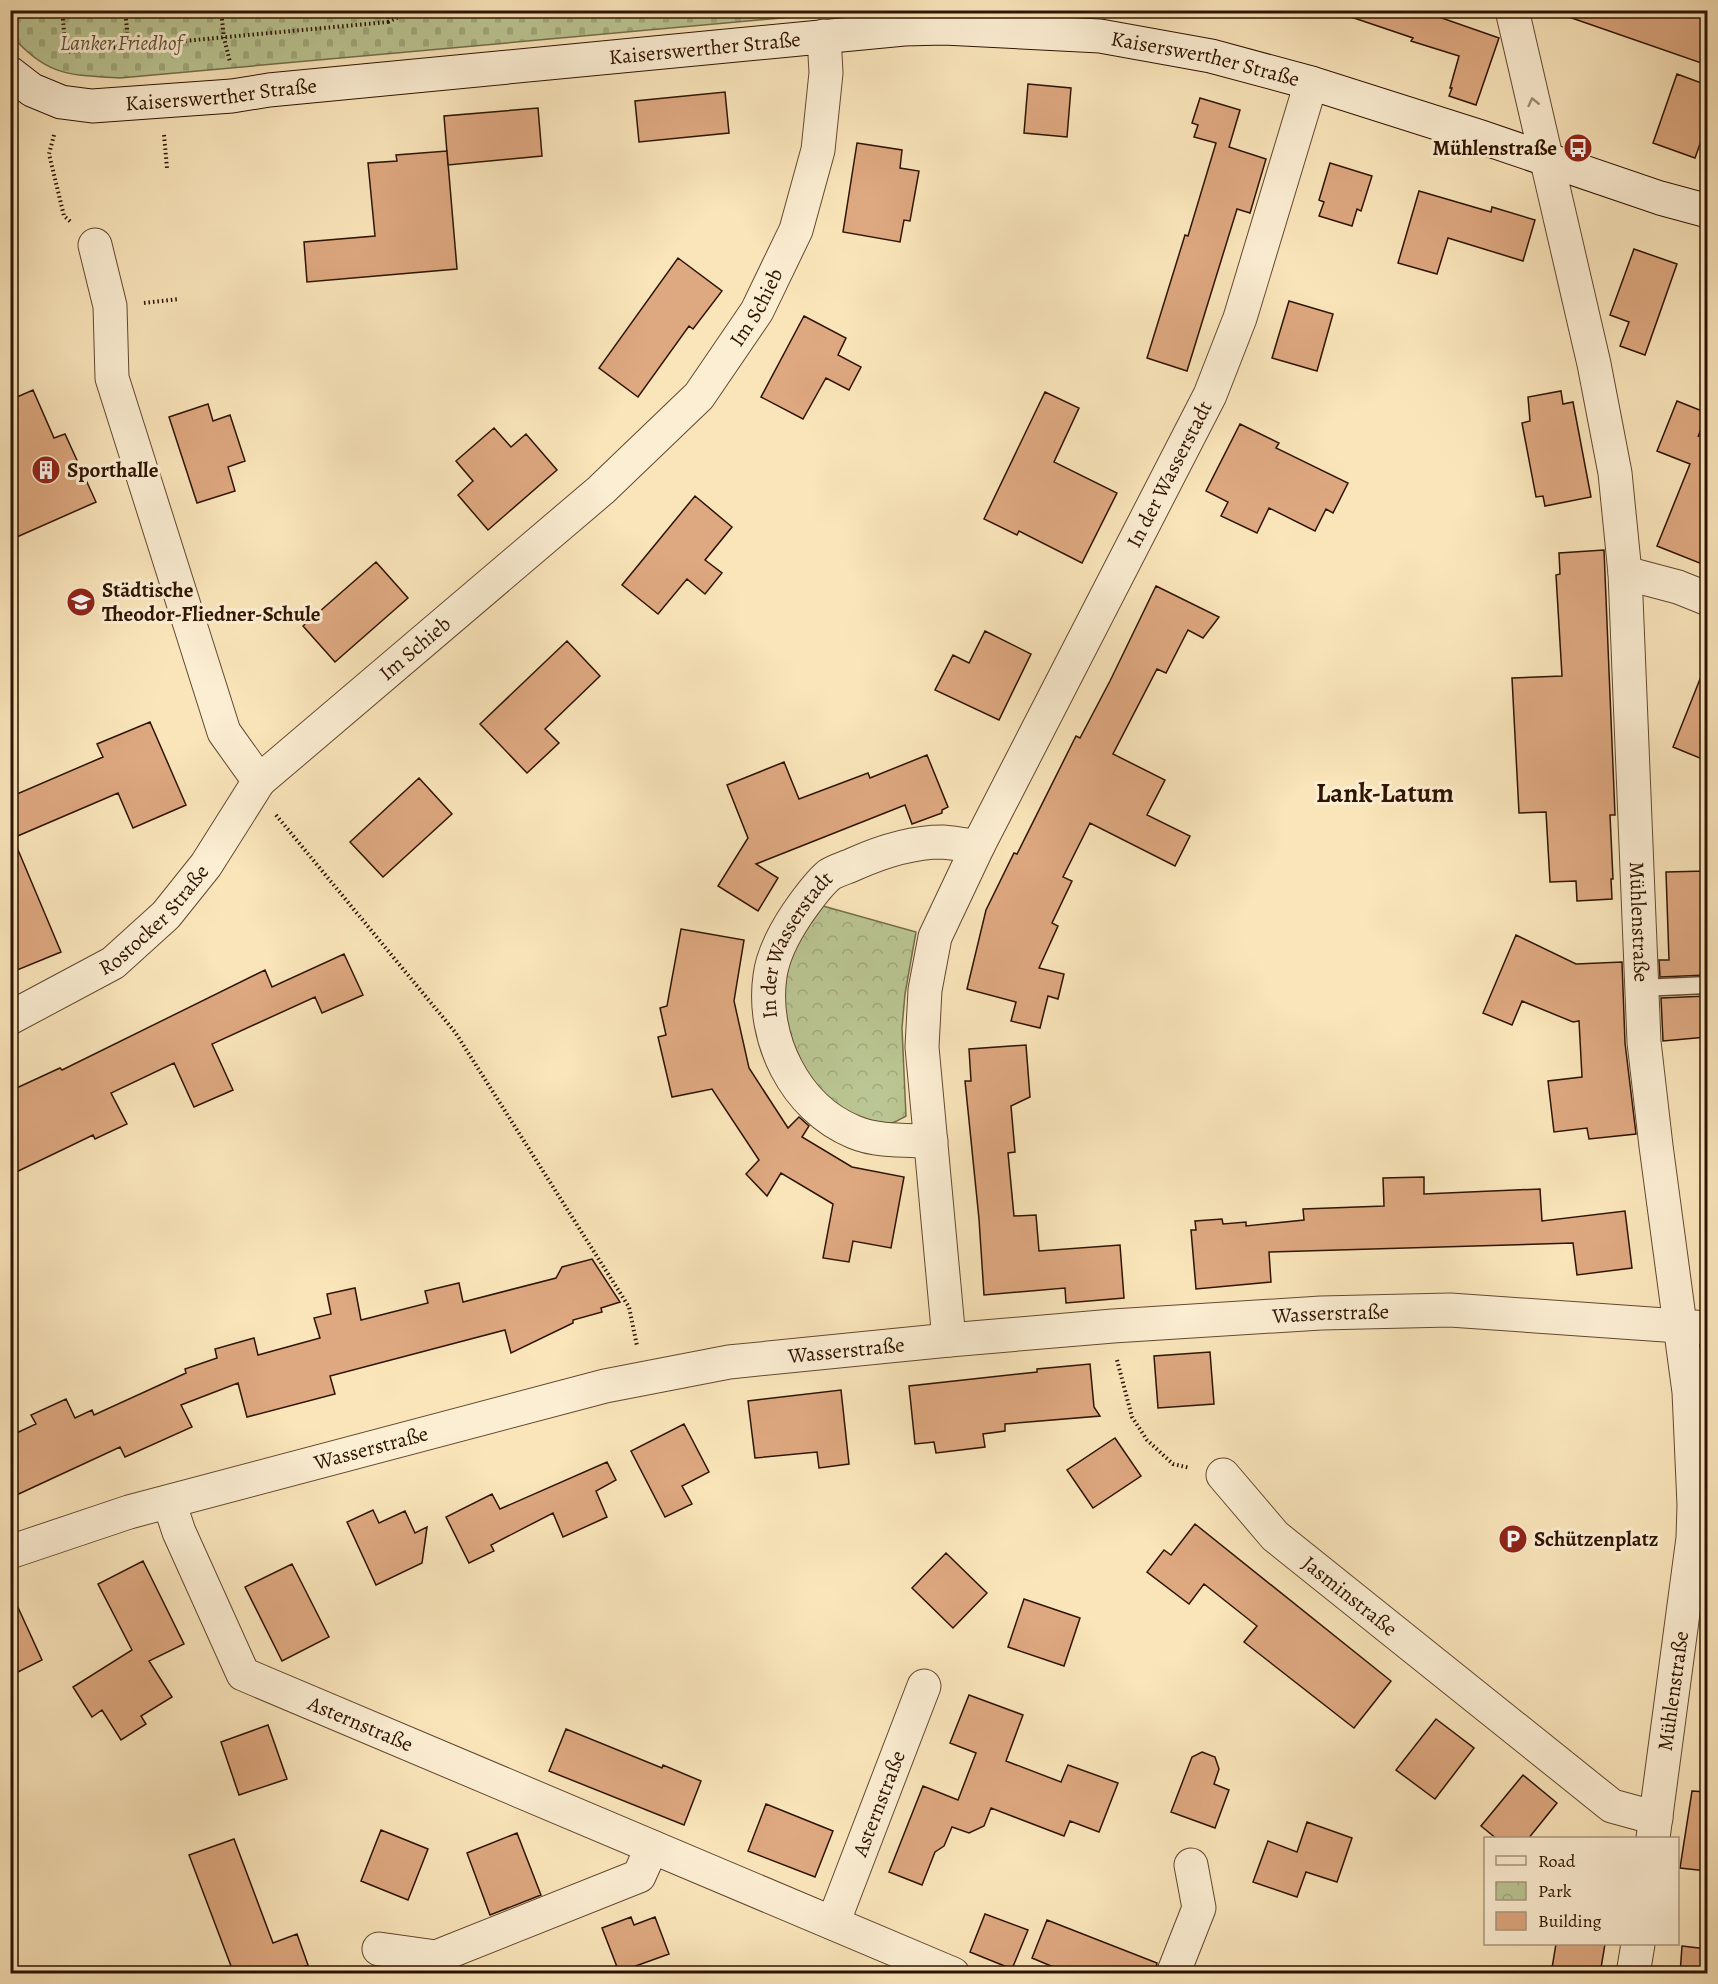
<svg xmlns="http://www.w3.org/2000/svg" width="1718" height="1984" font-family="Alegreya,serif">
<defs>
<pattern id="cemetery-stones" width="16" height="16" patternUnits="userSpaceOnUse" patternTransform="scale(1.5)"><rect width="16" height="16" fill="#bac693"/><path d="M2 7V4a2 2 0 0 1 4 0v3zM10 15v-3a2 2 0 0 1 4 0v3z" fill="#a0a97d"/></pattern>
<pattern id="park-crowns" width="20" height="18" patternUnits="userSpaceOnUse" patternTransform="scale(1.5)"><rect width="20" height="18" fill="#bac693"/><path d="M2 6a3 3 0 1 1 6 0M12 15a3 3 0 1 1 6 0" fill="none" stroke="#a0a97d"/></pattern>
</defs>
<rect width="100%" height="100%" fill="#fae5bb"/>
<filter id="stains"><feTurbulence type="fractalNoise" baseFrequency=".00333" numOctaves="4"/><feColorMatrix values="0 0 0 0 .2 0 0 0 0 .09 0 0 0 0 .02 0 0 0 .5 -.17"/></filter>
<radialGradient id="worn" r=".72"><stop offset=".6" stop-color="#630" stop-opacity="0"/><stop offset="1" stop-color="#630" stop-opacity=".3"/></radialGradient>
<!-- cemetery -->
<path fill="url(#cemetery-stones)" stroke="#746d4a" stroke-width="1.5" d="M10 11 11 10 859 11 120 78C68 75 47 76 11 35Z"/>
<!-- park -->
<path fill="url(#park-crowns)" stroke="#746d4a" stroke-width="1.5" d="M823 906 916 932 905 994 902 1028 906 1116C900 1119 892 1125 885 1124 857 1123 821 1098 806 1075 791 1052 780 1000 785 973 790 947 808 927 823 906Z"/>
<!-- building -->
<path fill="#dea880" stroke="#2f1400" stroke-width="1.5" d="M1346 10H1419L1499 38 1476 105 1449 96 1452 88H1450L1459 56 1411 41 1413 38 1345 15Z
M1564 10H1693L1707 16V65L1563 15Z
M1677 74 1707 85V124L1695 158 1653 143Z
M1028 84 1071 88 1067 137 1024 133Z
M725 92 729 133 639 142 635 101Z
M1200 98 1240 110 1229 147 1266 159 1250 213 1237 209 1187 371 1147 358 1185 235 1188 236 1216 143 1194 137 1198 125 1192 123Z
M538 108 542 156 448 165 444 116Z
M857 143 902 150 900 168 919 171 910 221 904 220 900 242 843 232Z
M447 151 457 269 307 282 304 242 375 236 368 163 397 161 396 155Z
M1330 163 1372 176 1361 211 1357 209 1352 226 1319 216 1324 202 1319 200Z
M1419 191 1491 212 1492 207 1535 220 1523 261 1448 238 1437 274 1398 263Z
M1634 249 1677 264 1645 355 1620 346 1629 322 1610 315Z
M678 258 722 291 693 329 689 326 638 397 599 368Z
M1289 301 1333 314 1317 371 1272 358Z
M804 316 846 338 838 355 861 367 849 390 826 378 803 419 761 397Z
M33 390 54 438 65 434 96 502 10 540V400Z
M1561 391 1563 404 1573 402 1591 497 1545 506 1543 496 1536 497 1522 423 1530 421 1528 397Z
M1045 392 1079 408 1054 462 1117 493 1082 563 1019 531 1017 535 984 519Z
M1677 401 1707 413 1698 437 1706 422 1707 423V566L1657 546 1690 464 1657 451Z
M208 404 213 421 230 415 245 461 228 467 235 491 197 503 169 417Z
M1240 424 1279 443 1276 448 1348 483 1333 513 1326 509 1315 531 1269 508 1257 533 1221 516 1228 502 1206 491Z
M494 428 511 447 526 434 557 470 488 530 458 495 473 481 456 461Z
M695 496 732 527 705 560 722 573 705 594 687 579 658 614 622 585Z
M1604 550 1615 815H1610L1613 879H1611L1612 899 1577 901 1576 881 1550 882 1546 812 1519 813 1512 678 1562 676 1556 575 1560 574 1559 553Z
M376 562 408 598 335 662 303 626Z
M1156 586 1219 617 1203 638 1188 630 1166 673 1157 669 1113 754 1165 780 1147 815 1190 836 1175 866 1090 823 1063 877 1072 881 1052 923 1058 926 1039 968 1064 974 1058 999 1048 996 1040 1028 1011 1021 1016 1002 967 989 986 910 1014 853 1017 854 1076 736 1080 738 1110 681Z
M985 631 1031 654 999 720 935 690 953 655 969 663Z
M567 641 600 676 545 729 559 743 527 773 480 724Z
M1706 664H1707V761L1673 747Z
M150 722 186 805 133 828 118 793 13 838 61 952 10 973V797L103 757 97 744Z
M927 755 948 807 942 810V813L912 824 905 805 756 864 778 878 758 911 718 886 748 838 727 785 784 762 799 799 868 773 870 778Z
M419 778 452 814 383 877 350 842Z
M1707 871V975L1660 977 1659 960H1669L1666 872Z
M681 929 744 940 734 1001 749 1068 788 1128 799 1117 809 1126 802 1137 852 1167 904 1177 891 1248 853 1241 849 1262 823 1258 833 1204 781 1173 767 1196 746 1174 759 1160 712 1089 672 1097 658 1037 666 1035 660 1008 667 1006Z
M1516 935 1576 964 1622 962 1625 1043 1636 1134 1589 1139 1587 1128 1554 1132 1548 1081 1582 1077 1579 1021 1573 1022 1522 1001 1512 1025 1483 1013Z
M344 954 363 995 322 1013 315 997 212 1044 233 1090 194 1107 174 1063 111 1093 127 1124 95 1139 93 1135 10 1175V1091L60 1068 62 1070 265 970 272 987Z
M1707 996V1037L1663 1041 1661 998Z
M1026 1045 1030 1097 1011 1106 1015 1152 1008 1153 1014 1216 1036 1215 1039 1251 1120 1245 1124 1298 1066 1303 1065 1288 984 1295 979 1219 965 1081H971L969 1049Z
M1424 1177V1194L1540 1189 1542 1221 1625 1211 1632 1268 1577 1275 1573 1243 1269 1252 1271 1282 1196 1289 1191 1230H1196L1195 1221 1222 1219 1223 1224 1246 1222V1226L1304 1220 1303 1209 1384 1206 1383 1178Z
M592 1259 620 1302 601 1308 602 1312 573 1320V1323L511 1353 505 1330 330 1376 335 1394 247 1417 238 1383 181 1405 192 1427 125 1457 120 1447 10 1498V1436L36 1424 31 1415 66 1399 75 1418 92 1410 94 1415 186 1373 185 1369 217 1358 215 1349 254 1338 258 1355 320 1338 314 1318 331 1314 327 1294 355 1288 361 1320 428 1303 425 1291 459 1283 463 1302 556 1278 562 1267Z
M1210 1352 1214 1404 1158 1408 1154 1356Z
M1090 1364 1094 1407 1100 1416 1005 1424V1431L983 1434 985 1447 936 1453 934 1442 915 1444 909 1386 1037 1372V1369Z
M841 1390 849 1464 819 1468 817 1452 755 1458 748 1401Z
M684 1424 709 1472 682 1486 692 1504 665 1517 631 1451Z
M1115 1438 1141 1476 1093 1508 1067 1470Z
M607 1462 616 1480 596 1491 607 1517 563 1537 553 1513 491 1545 494 1551 469 1563 446 1517 492 1494 500 1509Z
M373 1510 379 1523 405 1511 415 1533 427 1527 422 1563 376 1585 347 1522Z
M1195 1524 1391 1681 1354 1728 1244 1642 1257 1626 1204 1584 1189 1604 1147 1572 1164 1550 1171 1555Z
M946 1553 987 1593 953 1628 912 1588Z
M143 1561 184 1644 149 1661 172 1697 141 1716 146 1724 121 1740 102 1710 92 1717 73 1687 132 1650 98 1584Z
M292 1564 329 1637 282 1661 245 1587Z
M10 1590 42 1660 10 1676Z
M1024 1599 1080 1618 1064 1666 1008 1647Z
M969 1695 1023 1715 1006 1761 1061 1782 1068 1765 1118 1783 1099 1832 1070 1821 1064 1836 991 1808 984 1826 969 1833 952 1827 944 1846 935 1852 922 1885 889 1872 923 1786 958 1800 976 1753 950 1743Z
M1436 1719 1474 1748 1435 1799 1396 1770Z
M268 1725 287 1779 239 1795 221 1742Z
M566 1729 662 1768 663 1765 701 1781 684 1825 549 1771Z
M1202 1752 1215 1757 1219 1769 1214 1784 1229 1790 1215 1828 1171 1812 1192 1757Z
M1523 1775 1557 1803 1528 1839H1497L1481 1826Z
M1692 1791 1707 1792V1871L1680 1868Z
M766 1804 833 1831 815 1877 748 1851Z
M1307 1822 1352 1838 1337 1882 1306 1872 1297 1897 1253 1882 1268 1841 1297 1852Z
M381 1830 428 1849 408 1900 361 1881Z
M517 1833 541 1895 490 1915 467 1853Z
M234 1839 273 1943 297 1934 308 1965 284 1974H234L189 1855Z
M985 1914 1028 1930 1012 1969 970 1952Z
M631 1917 634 1925 655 1917 669 1954 619 1972 602 1928Z
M1047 1920 1157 1963 1155 1974H1070L1032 1958Z
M1556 1944H1605L1600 1974H1551Z
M1682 1946 1707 1949V1974H1680Z"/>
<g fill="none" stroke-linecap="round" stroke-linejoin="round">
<!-- lane casing -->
<g stroke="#62482f" stroke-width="19">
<path id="lane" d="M1640 988 1708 985"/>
</g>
<!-- street casing -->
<g stroke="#62482f" stroke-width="35">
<g id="street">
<path id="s1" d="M1512 10 1594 364 1615 473 1625 573 1644 1042 1656 1146 1689 1392 1694 1505 1693 1538 1653 1838"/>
<path id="s2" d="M95 245 110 306 112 378 224 732 259 781 601 490 699 396 757 311 796 230 818 150 826 73 824 36"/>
<path d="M1625 573 1678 587 1708 599"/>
<path id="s3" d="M10 1018 113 963 166 915 206 865 259 781"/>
<path id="s4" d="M931 1141C905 1140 878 1142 854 1132 795 1108 761 1038 770 976 773 953 785 932 797 914 806 901 817 885 829 875 836 870 846 868 854 864 881 852 912 842 942 842 954 843 966 845 978 846"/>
<path id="s5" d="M949 1340 922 1047 925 990 935 937 978 846 1210 395 1240 318 1311 83"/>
<path id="s6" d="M1223 1475 1275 1536 1612 1806 1656 1818"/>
<path id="s7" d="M169 1502 179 1532 243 1674 953 1974"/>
<path id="s8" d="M10 1552 129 1512 605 1386 729 1362 949 1340 1113 1326 1321 1313 1450 1310 1708 1328"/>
<path id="s9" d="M833 1923 924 1686"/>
<path d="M379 1949 436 1957 639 1876 652 1847"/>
<path d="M1173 1974 1199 1908 1191 1865"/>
<path d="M1633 1974 1638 1944"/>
</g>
</g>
<!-- secondary casing -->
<g stroke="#2f1400" stroke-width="35">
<g id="secondary">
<path id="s10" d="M10 73 32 90 61 102 92 106 232 96 269 90 904 29 944 28 1100 36 1211 56 1311 83 1481 137 1660 198 1708 211"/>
</g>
</g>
<!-- path -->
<path stroke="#2f1400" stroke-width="4" stroke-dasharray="1.5 3" stroke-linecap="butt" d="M62 10 66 52 388 22 387 10
M125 10 129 47
M221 10 224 38 230 62
M488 10V13L509 10
M388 22 413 10
M54 135 49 154 64 216 72 223
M164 135 167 168
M144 303 179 299
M276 815 455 1032 629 1307 637 1346
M1117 1360 1132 1417 1147 1440 1173 1464 1190 1468"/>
<!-- lane -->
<use href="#lane" stroke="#fceed3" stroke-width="16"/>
<!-- street -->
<use href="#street" stroke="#fceed3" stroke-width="33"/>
<!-- secondary -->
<use href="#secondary" stroke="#fceed3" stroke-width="33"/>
</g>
<!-- one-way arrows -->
<defs><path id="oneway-chevron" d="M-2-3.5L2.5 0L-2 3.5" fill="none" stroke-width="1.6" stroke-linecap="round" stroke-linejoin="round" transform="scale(1.5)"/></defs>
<use stroke="#a08c74" href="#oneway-chevron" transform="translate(1533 102) rotate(-103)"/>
<!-- icons -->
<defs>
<g id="bus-disc" transform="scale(1.5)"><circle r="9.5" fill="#8f2418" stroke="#fceed3"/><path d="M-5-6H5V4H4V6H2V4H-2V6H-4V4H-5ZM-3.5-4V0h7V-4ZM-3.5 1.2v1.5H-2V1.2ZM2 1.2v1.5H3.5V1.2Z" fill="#fff"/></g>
<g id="building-disc" transform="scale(1.5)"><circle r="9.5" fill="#8f2418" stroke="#fceed3"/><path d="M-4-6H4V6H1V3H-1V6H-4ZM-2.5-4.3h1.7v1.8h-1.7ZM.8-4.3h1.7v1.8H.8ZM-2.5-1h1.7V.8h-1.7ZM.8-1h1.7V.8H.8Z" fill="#fff"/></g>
<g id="school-disc" transform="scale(1.5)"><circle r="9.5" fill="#8f2418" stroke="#fceed3"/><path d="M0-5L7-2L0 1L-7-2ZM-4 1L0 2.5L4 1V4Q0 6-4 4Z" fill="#fff"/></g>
<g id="parking-disc" transform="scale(1.5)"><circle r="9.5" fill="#8f2418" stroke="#fceed3"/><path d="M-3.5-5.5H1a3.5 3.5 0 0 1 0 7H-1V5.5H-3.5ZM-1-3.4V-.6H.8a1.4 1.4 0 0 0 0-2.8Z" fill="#fff"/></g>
</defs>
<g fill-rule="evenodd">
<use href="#bus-disc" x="1578" y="148"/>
<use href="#building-disc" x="46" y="470"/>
<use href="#school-disc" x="81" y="602"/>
<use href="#parking-disc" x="1513" y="1539"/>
</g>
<g text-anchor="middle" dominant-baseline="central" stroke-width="6" stroke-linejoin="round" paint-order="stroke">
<!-- park labels -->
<g font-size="21" font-style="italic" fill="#605233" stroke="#fceed3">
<text x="121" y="43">Lanker Friedhof</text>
</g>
<!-- street labels -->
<g font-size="21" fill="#2f1400" stroke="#fceed3">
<text stroke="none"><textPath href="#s10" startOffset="706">Kaiserswerther Straße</textPath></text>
<text stroke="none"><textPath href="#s10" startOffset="1210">Kaiserswerther Straße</textPath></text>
<text stroke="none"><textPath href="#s10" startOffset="220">Kaiserswerther Straße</textPath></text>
<text stroke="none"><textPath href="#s2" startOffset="1257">Im Schieb</textPath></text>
<text stroke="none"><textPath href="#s5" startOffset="924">In der Wasserstadt</textPath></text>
<text stroke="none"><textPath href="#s2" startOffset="771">Im Schieb</textPath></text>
<text stroke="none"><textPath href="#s3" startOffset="176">Rostocker Straße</textPath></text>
<text stroke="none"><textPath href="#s1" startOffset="924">Mühlenstraße</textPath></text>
<text stroke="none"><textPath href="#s4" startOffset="306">In der Wasserstadt</textPath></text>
<text stroke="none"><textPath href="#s8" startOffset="1348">Wasserstraße</textPath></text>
<text stroke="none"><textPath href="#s8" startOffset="862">Wasserstraße</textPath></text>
<text stroke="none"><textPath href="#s8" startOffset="376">Wasserstraße</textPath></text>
<text stroke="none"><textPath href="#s6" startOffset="176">Jasminstraße</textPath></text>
<text transform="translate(1673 1691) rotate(-82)">Mühlenstraße</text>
<text stroke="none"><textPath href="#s7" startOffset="315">Asternstraße</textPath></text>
<text stroke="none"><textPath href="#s9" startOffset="128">Asternstraße</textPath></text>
</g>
<!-- poi labels -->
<g font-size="21" font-weight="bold" fill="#2f1400" stroke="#fceed3" text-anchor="start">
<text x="1557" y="148" text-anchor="end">Mühlenstraße</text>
<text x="67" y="470">Sporthalle</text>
<text x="102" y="590">Städtische<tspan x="102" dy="24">Theodor-Fliedner-Schule</tspan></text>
<text x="1534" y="1539">Schützenplatz</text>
</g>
<!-- district labels -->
<g font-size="27" font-weight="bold" fill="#2f1400" stroke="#fceed3">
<text x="1385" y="793">Lank-Latum</text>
</g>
</g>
<!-- margin -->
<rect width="1718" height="1984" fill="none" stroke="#fae5bb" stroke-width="36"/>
<rect x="12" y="12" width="1694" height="1960" fill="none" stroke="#2f1400" stroke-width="3"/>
<rect x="18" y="18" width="1682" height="1948" fill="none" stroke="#2f1400" stroke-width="1.5"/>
<!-- legend -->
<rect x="1484" y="1837" width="195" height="108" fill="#fceed3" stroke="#aa977f" stroke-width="1.5"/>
<rect x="1496" y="1856" width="30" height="9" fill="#fceed3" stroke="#aa977f" stroke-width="1.5"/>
<text x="1538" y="1867" font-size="18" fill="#2f1400">Road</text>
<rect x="1496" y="1882" width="30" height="18" fill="url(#park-crowns)" stroke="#aa977f" stroke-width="1.5"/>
<text x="1538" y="1897" font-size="18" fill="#2f1400">Park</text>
<rect x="1496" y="1912" width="30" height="18" fill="#dea880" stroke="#aa977f" stroke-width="1.5"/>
<text x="1538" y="1927" font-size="18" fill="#2f1400">Building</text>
<rect width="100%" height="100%" filter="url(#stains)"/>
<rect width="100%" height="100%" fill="url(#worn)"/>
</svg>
